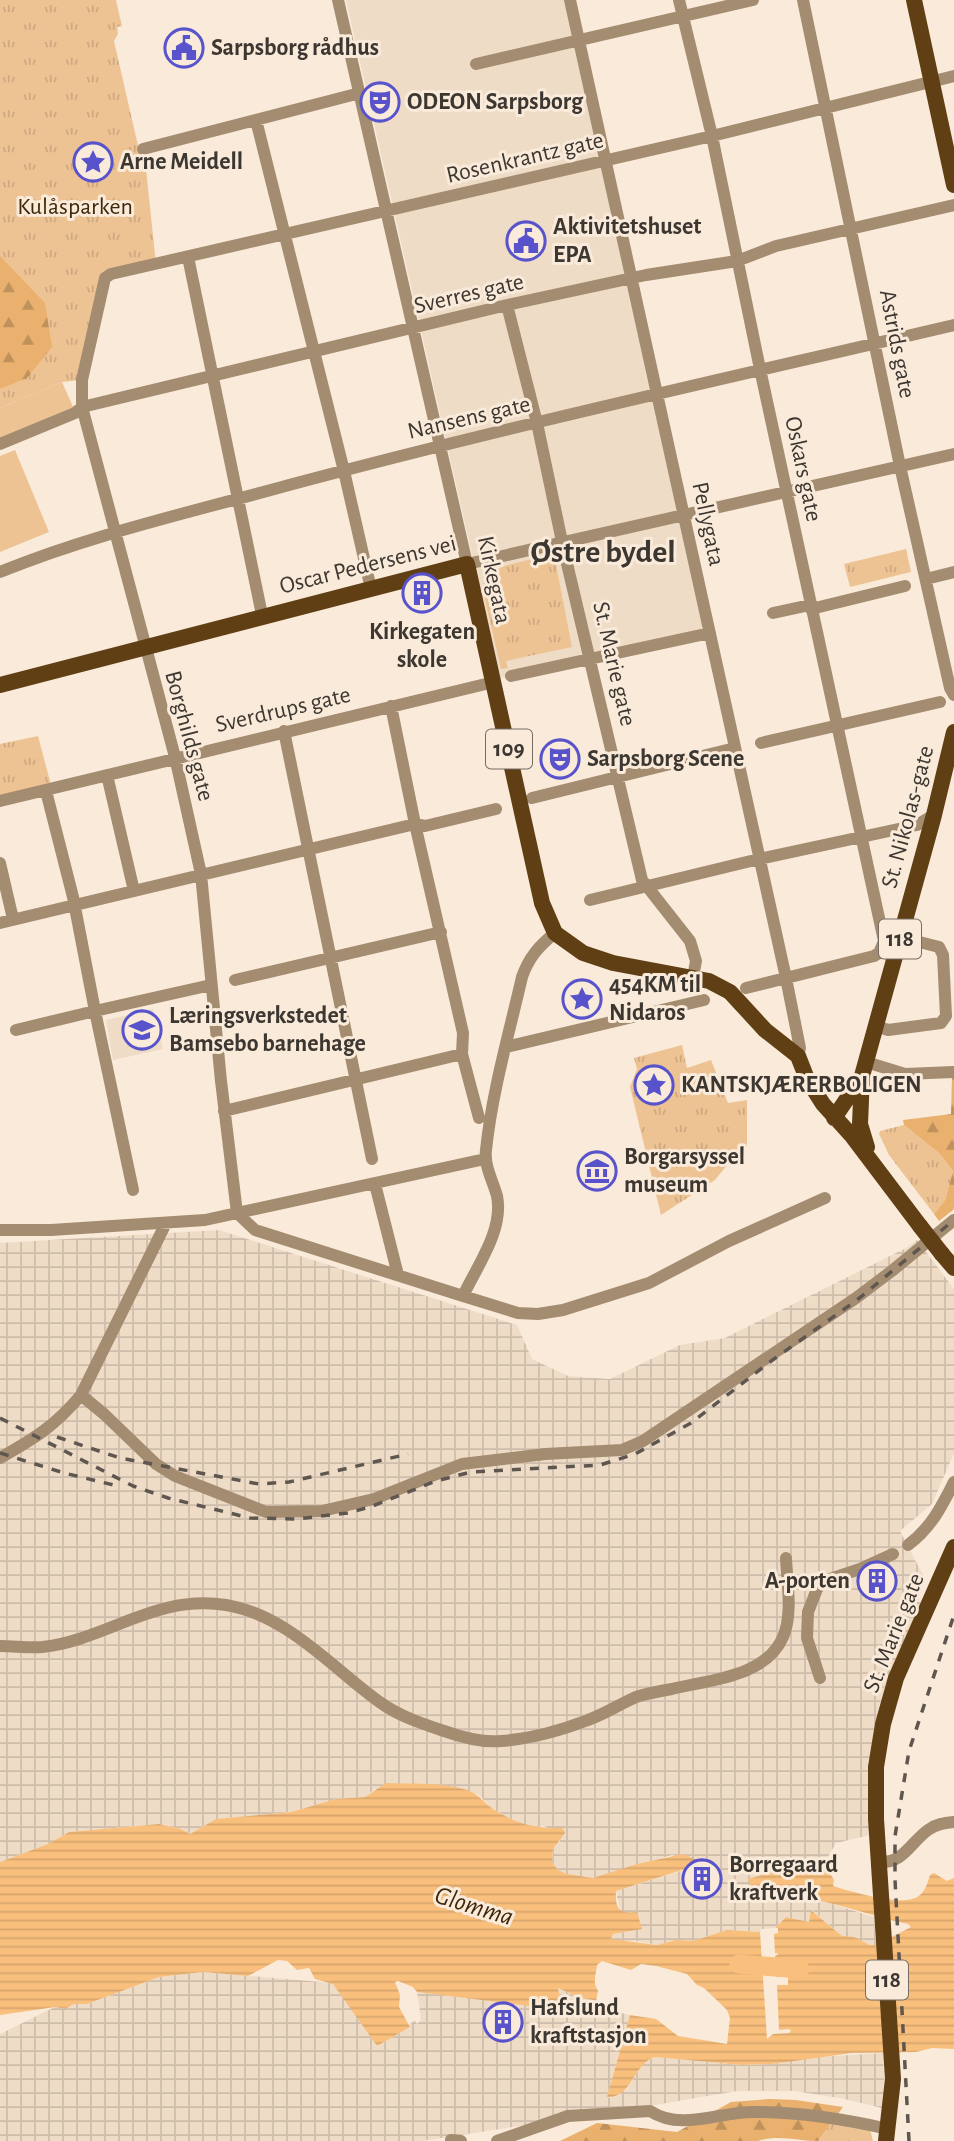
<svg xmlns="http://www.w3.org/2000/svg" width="954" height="2141" font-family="'Alegreya Sans',sans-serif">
<defs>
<pattern id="industrial-grid" width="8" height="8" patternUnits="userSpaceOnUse" patternTransform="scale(1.75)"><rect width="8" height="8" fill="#efdcc7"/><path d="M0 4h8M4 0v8" fill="none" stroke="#cebdab"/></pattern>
<pattern id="grass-tufts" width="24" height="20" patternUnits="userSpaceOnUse" patternTransform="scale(1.75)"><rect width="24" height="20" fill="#eec394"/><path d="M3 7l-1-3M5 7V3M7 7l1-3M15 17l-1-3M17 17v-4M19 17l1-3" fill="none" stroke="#cda880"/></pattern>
<pattern id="forest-firs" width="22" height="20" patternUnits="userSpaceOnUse" patternTransform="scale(1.75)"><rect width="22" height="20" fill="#eab16e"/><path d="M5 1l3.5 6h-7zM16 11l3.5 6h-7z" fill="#bf915b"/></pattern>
<pattern id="water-rules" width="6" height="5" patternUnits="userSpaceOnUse" patternTransform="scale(1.75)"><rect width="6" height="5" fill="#f9bf7c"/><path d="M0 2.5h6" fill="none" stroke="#d6a56c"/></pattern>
</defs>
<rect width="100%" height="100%" fill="#f9eada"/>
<!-- built -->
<path fill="#efdcc7" d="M346 0H570L710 633 500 678Z
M153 1009 163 1049 113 1060 106 1020Z"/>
<!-- industrial -->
<path fill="url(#industrial-grid)" d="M219 1230 517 1325 532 1359 568 1376 610 1379 680 1345 725 1338 908 1247 917 1240 954 1289V1453L932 1504 900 1531 925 1579 918 1601 922 1604 885 1685 875 1722 868 1778 870 1835 836 1843 828 1857 829 1865 821 1868 811 1865 780 1899 802 1898 826 1902 874 1917 876 1945H870L842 1936 812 1910 809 1922 786 1917 775 1928 761 1929 760 1932 727 1930 693 1941 676 1940 657 1945 636 1941H614L611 1939 613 1934 631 1931 624 1914 620 1911 616 1891 703 1864 672 1855 593 1878 567 1874 558 1870 552 1862 553 1849 560 1841 557 1828 551 1830 544 1826 535 1827 517 1822 491 1808 478 1794 375 1789 365 1797 336 1799 291 1812 216 1819 190 1834 181 1829 159 1824 69 1832 48 1844 0 1862V1243Z
M203 1972 333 1983 377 2046 410 2027 409 2025 415 2020 417 2024 421 2019 417 1992 547 2007 559 1999 558 1988 578 1997 596 2001V2007L630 2015 607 2097 610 2098 627 2089 643 2063 655 2057 742 2065 772 2064 817 2057 883 2053 885 2094 882 2108 840 2098 794 2091H737L637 2108 422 2141H0V2034L55 2007 65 2009 74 2004H87L159 1977Z"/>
<!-- grass -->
<path fill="url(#grass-tufts)" d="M0 0H116L122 26 117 27 118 34 114 41 139 150 142 159H145L156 264 111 274 82 380 62 382 0 408Z
M906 549 911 572 850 587 844 564Z
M547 555 555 559 572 647 506 661 508 668 501 669 482 587 489 570Z
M38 736 51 785 0 801V744Z
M682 1045 687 1068 711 1060 728 1103 747 1100V1146L737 1153 715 1180 661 1215 630 1087 637 1069 634 1058Z
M904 1125 940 1154 953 1171 945 1200 934 1214 889 1155 879 1134 880 1131Z
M832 2122 870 2129 873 2141H818Z"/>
<!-- forest -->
<path fill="url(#forest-firs)" d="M0 256 45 303 52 347 27 378 0 389Z
M952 1076H954V1209L939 1221 934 1214 945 1200 953 1171 940 1154 904 1125 903 1120 951 1114Z
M770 2099 796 2100 843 2107 818 2141C798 2141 778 2134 758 2141H560L597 2123 677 2132 731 2102Z"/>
<!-- garden -->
<path fill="#eec394" d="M62 382 74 409 0 441V408Z
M15 450 49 532 0 552V456Z"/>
<!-- water -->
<path fill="url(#water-rules)" d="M386 1783C412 1784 442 1782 467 1790 479 1794 483 1802 493 1809 519 1825 534 1828 563 1828L565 1833 553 1849 552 1862 558 1870 567 1874 593 1878 637 1864 683 1854 704 1863 616 1891C615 1909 619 1914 637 1912L642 1929 613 1934 611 1939 657 1945 676 1940 693 1941 727 1930 760 1932 767 2039 773 2034 789 2033 791 2031 789 2029 779 2030 777 1985H788V1977H776L775 1956 779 1954 775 1953 774 1934 778 1933V1928H775L786 1917 809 1922 811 1910 842 1936 854 1937 870 1945H876L911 1927 908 1924C875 1917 844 1905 811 1899 796 1897 781 1902 767 1898 756 1895 752 1889 748 1879L808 1862 817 1868 826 1867 834 1880 833 1886C850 1891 906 1909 920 1895 926 1890 928 1881 930 1875L934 1873 947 1881 954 1878V2049L932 2048 916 2052 852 2053 772 2064 742 2065 655 2057C633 2063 633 2098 607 2097L630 2015 656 2019 678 2036 727 2044 730 2018 727 2010 704 1988 697 1985 687 1974 656 1966 641 1964 631 1970 602 1961 597 1965C596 1976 592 1981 598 1991L596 2001 578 1997 558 1988 560 1999 547 2008 417 1992 413 1987 398 1981 395 1982 400 1995 399 2007 410 2027 377 2046 333 1984 315 1979 309 1968 297 1970 287 1961 278 1960 248 1976 203 1972 159 1977 87 2004H74L65 2009 55 2007 0 2015V1862L48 1844 69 1832 159 1824 181 1829 190 1834 216 1819 291 1812 336 1799 365 1797Z"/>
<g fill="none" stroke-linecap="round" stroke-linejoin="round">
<!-- river -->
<path stroke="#f9bf7c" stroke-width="19" d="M739 1964 800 1969"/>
<!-- minor -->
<path stroke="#a48c71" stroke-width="12" d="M338 0 467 564 954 454
M570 0 786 978 800 1048 798 1056
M679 0 712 136 760 369 884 941 879 953 874 956 746 988
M803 0 900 466 950 688 954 695
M476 64 753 0
M256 120 344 471 371 589
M143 149 360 93
M188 257 262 615
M507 305 537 423 564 551 642 880 690 941 696 961 693 977
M0 444 75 413 82 407 507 305 646 275 737 261 776 246 954 205
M0 572C93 534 192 512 289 485 509 426 732 377 954 325
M926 579 954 572
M811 609 905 586
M773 613 810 605
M511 676 710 633
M391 706 415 824 463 1033 462 1054 479 1118
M284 731 372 1159
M761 743 940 702
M107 775 134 891
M46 791 73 897 95 1011 211 985
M532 798 735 748
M0 801 494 682
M0 863 13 919
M590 900 759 859 917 825 934 815
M0 923 415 824 425 826 496 809
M555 933C539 946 529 957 522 977 509 1034 492 1092 486 1150 484 1166 493 1181 497 1196 504 1230 477 1266 463 1296L518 1313 538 1314 563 1310 649 1283 729 1241 825 1198
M235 980 441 932
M876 1026 888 1030 941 1023 946 1016 943 955 939 947 900 937
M16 1030 95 1011 133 1190
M506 1047 704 1000
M866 1062 905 1074 954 1072
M224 1111 462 1054
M375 1184 398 1275
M237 1213 221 1081 201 874 175 757 82 407V380L105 278 111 274 712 136 954 76
M237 1213 255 1230 463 1296
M0 1230H51L205 1220 485 1159
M81 1395 104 1414 156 1464 175 1476 266 1512 322 1511 374 1499 462 1464 545 1454 622 1450 643 1441 856 1298 893 1270 954 1220
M0 1458C35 1438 55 1426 81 1395L166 1223
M908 1545C931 1528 942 1506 954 1482
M0 1646C14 1646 29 1648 42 1647 107 1640 154 1594 226 1605 288 1615 333 1669 381 1703 399 1716 423 1724 444 1731 461 1737 482 1743 501 1741 529 1739 562 1730 588 1720 605 1714 620 1704 636 1697 648 1693 660 1691 672 1689 709 1680 766 1677 783 1637 793 1615 787 1582 786 1558
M820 1678 807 1638 808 1612 817 1589 824 1581 860 1569 893 1554
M879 1862C903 1864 910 1843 928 1830 936 1824 944 1823 954 1822
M451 2140 461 2141
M497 2141 568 2116 650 2111C682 2132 720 2111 755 2112 800 2112 844 2119 888 2129"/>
<!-- major -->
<path stroke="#5f3f13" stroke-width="16" d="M914 0 954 185
M0 685 467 564 542 903 555 933 583 953 613 963 709 981 730 992 765 1030 798 1056 807 1079 823 1104 852 1136 920 1226
M834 1118 859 1081
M867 1147 860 1124 862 1076 934 815 954 732
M942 1254 954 1268
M886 2141 893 2079 876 1819V1767L883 1724 896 1678 954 1547"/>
<!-- rail -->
<path stroke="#5f574f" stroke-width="3.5" stroke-dasharray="9 9" stroke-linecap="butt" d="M0 1418 133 1486 168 1498 250 1518 296 1519 348 1513 370 1507 436 1481 471 1472 600 1465 635 1454 691 1423 774 1359 857 1300 954 1220
M57 1437 120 1458 259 1484 289 1482 408 1454
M0 1453 64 1473 118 1486
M909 2141 895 1880V1836L909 1751 954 1615"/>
<!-- major-bridge -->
<path stroke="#5f3f13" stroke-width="16" d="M920 1226 942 1254"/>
</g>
<!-- icons -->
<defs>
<g id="civic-ring" transform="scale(2.0125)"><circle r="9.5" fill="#f9eada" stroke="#5853cb" stroke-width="1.5"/><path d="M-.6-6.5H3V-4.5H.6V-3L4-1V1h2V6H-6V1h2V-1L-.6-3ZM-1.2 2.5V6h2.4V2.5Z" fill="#5853cb"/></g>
<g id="theatre-ring" transform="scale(2.0125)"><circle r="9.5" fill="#f9eada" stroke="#5853cb" stroke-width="1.5"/><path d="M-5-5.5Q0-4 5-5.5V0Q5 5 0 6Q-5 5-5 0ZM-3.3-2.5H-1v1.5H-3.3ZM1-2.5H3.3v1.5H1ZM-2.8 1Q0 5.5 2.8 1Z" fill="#5853cb"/></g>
<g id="sight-ring" transform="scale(2.0125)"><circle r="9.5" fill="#f9eada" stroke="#5853cb" stroke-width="1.5"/><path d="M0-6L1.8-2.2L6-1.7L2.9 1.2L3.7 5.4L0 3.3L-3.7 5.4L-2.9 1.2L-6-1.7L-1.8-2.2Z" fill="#5853cb"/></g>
<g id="building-ring" transform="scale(2.0125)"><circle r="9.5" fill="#f9eada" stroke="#5853cb" stroke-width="1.5"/><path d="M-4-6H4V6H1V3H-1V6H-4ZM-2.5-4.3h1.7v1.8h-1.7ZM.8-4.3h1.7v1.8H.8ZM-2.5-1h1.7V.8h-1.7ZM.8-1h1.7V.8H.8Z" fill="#5853cb"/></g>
<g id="school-ring" transform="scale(2.0125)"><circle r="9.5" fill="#f9eada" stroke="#5853cb" stroke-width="1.5"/><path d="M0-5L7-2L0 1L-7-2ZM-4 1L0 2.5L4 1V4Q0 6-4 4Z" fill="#5853cb"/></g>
<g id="museum-ring" transform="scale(2.0125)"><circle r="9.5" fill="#f9eada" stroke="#5853cb" stroke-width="1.5"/><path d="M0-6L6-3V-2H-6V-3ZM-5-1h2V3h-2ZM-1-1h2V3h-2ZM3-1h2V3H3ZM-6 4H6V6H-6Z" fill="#5853cb"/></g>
</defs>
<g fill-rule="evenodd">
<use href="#civic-ring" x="184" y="48"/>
<use href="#theatre-ring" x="380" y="102"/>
<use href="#sight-ring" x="93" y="162"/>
<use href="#civic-ring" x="526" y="241"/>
<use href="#building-ring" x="422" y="593"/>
<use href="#theatre-ring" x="560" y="759"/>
<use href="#sight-ring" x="582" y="999"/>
<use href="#school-ring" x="142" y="1030"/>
<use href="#sight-ring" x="654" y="1085"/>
<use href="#museum-ring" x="597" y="1171"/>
<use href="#building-ring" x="877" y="1581"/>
<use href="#building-ring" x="702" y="1879"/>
<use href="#building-ring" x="503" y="2022"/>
</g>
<g text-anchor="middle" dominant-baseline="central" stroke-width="6" stroke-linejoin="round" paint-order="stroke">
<!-- shield labels -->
<g fill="#f9eada" stroke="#756d64" stroke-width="2">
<rect x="486" y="729.5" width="46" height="39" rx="5"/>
<rect x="879" y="919.5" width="42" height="39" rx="5"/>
<rect x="866" y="1960.5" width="42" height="39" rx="5"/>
</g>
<g font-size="23" font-weight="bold" fill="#3d3731">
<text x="509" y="749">109</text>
<text x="900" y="939">118</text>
<text x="887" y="1980">118</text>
</g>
<!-- poi labels -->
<g font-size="24" font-weight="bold" fill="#3d3731" stroke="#f9eada" text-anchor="start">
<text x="211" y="48">Sarpsborg rådhus</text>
<text x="407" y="102">ODEON Sarpsborg</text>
<text x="120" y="162">Arne Meidell</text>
<text x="553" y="227">Aktivitetshuset<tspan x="553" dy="28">EPA</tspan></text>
<text x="422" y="632" text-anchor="middle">Kirkegaten<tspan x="422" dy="28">skole</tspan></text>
<text x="587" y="759">Sarpsborg Scene</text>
<text x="609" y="985">454KM til<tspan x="609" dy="28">Nidaros</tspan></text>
<text x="169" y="1016">Læringsverkstedet<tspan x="169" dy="28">Bamsebo barnehage</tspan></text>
<text x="681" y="1085">KANTSKJÆRERBOLIGEN</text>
<text x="624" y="1157">Borgarsyssel<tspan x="624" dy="28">museum</tspan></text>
<text x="850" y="1581" text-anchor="end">A-porten</text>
<text x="729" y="1865">Borregaard<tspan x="729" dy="28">kraftverk</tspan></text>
<text x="530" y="2008">Hafslund<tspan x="530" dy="28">kraftstasjon</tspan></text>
</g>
<!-- street labels -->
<g font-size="24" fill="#3d3731" stroke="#f9eada">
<text transform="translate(525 158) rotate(-13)">Rosenkrantz gate</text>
<text transform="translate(469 294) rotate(-13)">Sverres gate</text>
<text transform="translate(897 344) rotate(79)">Astrids gate</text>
<text transform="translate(469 418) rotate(-13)">Nansens gate</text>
<text transform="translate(803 469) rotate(78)">Oskars gate</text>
<text transform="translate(708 524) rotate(78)">Pellygata</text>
<text transform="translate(368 565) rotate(-14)">Oscar Pedersens vei</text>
<text transform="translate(494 580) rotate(78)">Kirkegata</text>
<text transform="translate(614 664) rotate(77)">St. Marie gate</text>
<text transform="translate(283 710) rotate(-13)">Sverdrups gate</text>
<text transform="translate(189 736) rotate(75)">Borghilds gate</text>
<text transform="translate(908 817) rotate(-75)">St. Nikolas-gate</text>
<text transform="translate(894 1633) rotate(-68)">St. Marie gate</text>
</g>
<!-- park labels -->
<g font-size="24" fill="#3f280a" stroke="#f9eada">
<text x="75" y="207">Kulåsparken</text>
</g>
<!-- water labels -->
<g font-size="26" font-style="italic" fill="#3f280a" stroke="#f9eada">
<text transform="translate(474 1906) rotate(17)">Glomma</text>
</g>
<!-- district labels -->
<g font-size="32" font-weight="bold" fill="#3d3731" stroke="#f9eada">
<text x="603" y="552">Østre bydel</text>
</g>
</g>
</svg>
